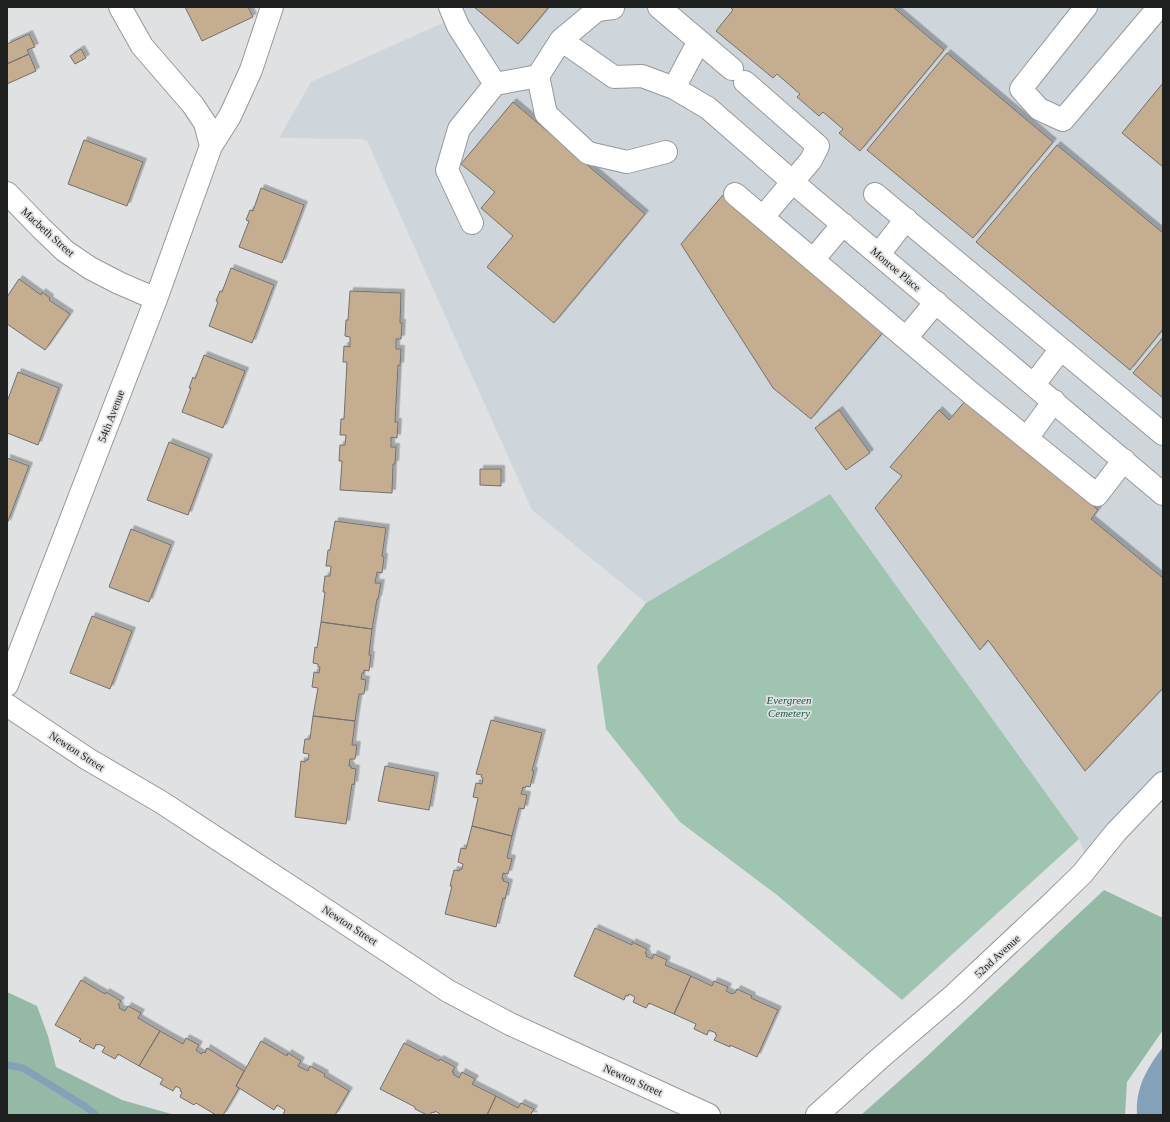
<svg xmlns="http://www.w3.org/2000/svg" width="1170" height="1122" font-family="'Times New Roman',serif">
<defs>
<filter id="shadow"><feDropShadow dx="3.5" dy="-3.5" stdDeviation="0" flood-color="#0004"/></filter>
</defs>
<rect width="100%" height="100%" fill="#e0e1e2"/>
<!-- built -->
<path fill="#ced6dc" d="M441 7H1163V783L1087 858 1079 839 830 494 646 603 532 510 367 141 362 139 279 138 311 82 447 21Z"/>
<!-- green -->
<path fill="#9fc4b1" d="M830 494 1079 839 902 1000 777 895 680 822 606 729 597 666 646 603Z"/>
<!-- forest -->
<path fill="#94b9a6" d="M1104 890 1163 918V1030L1127 1082 1125 1115H861L924 1059Z
M7 992 37 1006 48 1036 56 1067 122 1100 175 1115H7Z"/>
<!-- water -->
<path fill="#84a1ba" d="M1163 1047V1115H1137C1135 1088 1147 1068 1163 1047Z"/>
<g fill="none" stroke-linecap="round" stroke-linejoin="round">
<!-- stream -->
<path stroke="#84a1ba" stroke-width="7" d="M7 1065 23 1068 86 1107 96 1115"/>
</g>
<!-- building -->
<path fill="#c5ad90" stroke="#727170" filter="url(#shadow)" d="M185 7H248L253 17 202 41Z
M474 7H549L518 44Z
M730 7H893L944 50 860 151 839 133 843 129 823 112 819 116 797 97 800 94 777 74 773 78 716 31 733 10Z
M29 34 35 47 27 50 29 54 7 64V44Z
M81 49 86 58 75 64 70 56Z
M947 53 1053 142 973 238 867 150Z
M29 54 36 71 7 84V64Z
M1163 83V167L1122 133Z
M513 102 645 214 554 323 487 267 513 236 481 208 495 192 461 164Z
M84 140 143 162 127 206 68 184Z
M1057 145 1163 233V329L1130 370 976 242Z
M261 188 304 205 282 263 239 247 249 221 246 220 250 210 253 211Z
M723 195 884 331 811 419 773 388 681 244Z
M231 268 274 285 252 343 209 326 218 302 216 301 220 291 222 292Z
M19 279 41 295 42 292 50 298 49 300 70 314 45 350 7 324V297Z
M350 291 401 293 400 323H402L401 339H396V349H401L400 366 398 365 395 422H398L397 438 391 437V447H396L395 464H393L392 493 340 490 342 461H339L340 445H345L346 435H340L341 419H344L347 362H343L344 346 350 347V337L345 336 346 320H348Z
M1163 337V398L1133 373Z
M204 355 245 371 223 428 182 412 191 388H189L193 377 195 379Z
M18 372 59 388 38 445 7 433V402Z
M966 400 1098 510 1091 519 1163 578V688L1085 771 988 640 980 650 875 508 902 476 890 467 939 410 949 420Z
M839 410 870 453 846 470 815 428Z
M169 442 209 458 188 515 147 500Z
M7 458 29 466 7 524Z
M480 469H501V486L480 485Z
M335 521 386 528 382 556 384 557 382 573 377 572 375 583H381L378 599H377L372 629 321 622 325 592H323L325 576H330L331 566H326L328 550H330Z
M131 529 171 545 149 602 109 587Z
M92 616 132 631 110 689 70 673Z
M321 622 372 629 369 655H371L369 671 364 670V673H362L361 679 366 680 364 694H359L355 721 313 716 318 688 312 687 314 672 319 673 320 667H318V664L313 663 315 647 317 648Z
M313 716 355 721 352 745H357L355 759H350L349 766H351V768L356 769 354 785 352 784 346 824 295 817 301 761 305 762 306 760H308L309 754 303 753 305 739H310Z
M491 720 542 733 532 771H534L530 787 526 786 525 788 523 787 521 794 527 795 524 809 519 808 512 836 472 826 478 798 473 797 476 783 482 784 483 778 481 777 482 775 476 774Z
M385 766 435 776 429 810 378 801Z
M472 826 512 836 507 858 512 859 508 874 503 873 502 879H504L503 881 509 883 505 899 503 898 496 927 445 914 452 886H450L454 870 459 871 460 869H462L463 864 458 862 461 848 466 849Z
M595 928 632 945V942L647 949 645 953 647 954 646 956 652 959 654 954 667 960 665 965 691 976 674 1014 649 1003 646 1008 633 1002 635 997 629 994 628 996 626 995 624 1000 574 976Z
M691 976 712 986 714 981 728 987 726 991 732 994 733 993H735L737 989 752 996 751 998 778 1010 757 1057 730 1045V1047L714 1040 717 1035 715 1034 716 1033 709 1030 707 1035 694 1029 696 1024 674 1014Z
M81 980 105 994 106 992 121 1001 118 1005 120 1006 119 1008 125 1011 128 1006 141 1013 138 1018 160 1031 139 1066 118 1054 115 1059 102 1052 105 1047 99 1044 98 1045 96 1044 94 1049 79 1041 81 1039 55 1025Z
M160 1031 183 1044 186 1038 199 1045 196 1050 201 1054 203 1052 205 1053 207 1048 244 1071 236 1086 239 1088 223 1115H216L196 1103 194 1105 180 1097 182 1092 180 1091 181 1089 176 1086 173 1091 160 1084 163 1079 139 1066Z
M261 1041 287 1056 288 1053 301 1061 298 1066 308 1071 310 1066 325 1074 324 1076 349 1091 335 1115H283L285 1110 277 1105 274 1110 236 1086Z
M404 1043 439 1061 440 1059 455 1067 452 1072H454L453 1074 459 1078 462 1072 475 1079 472 1084 496 1096 487 1115H440V1114L435 1111 434 1113 432 1112 430 1115H427L415 1109V1107L380 1089Z
M496 1096 518 1108 521 1103 534 1109 531 1114 534 1115H487Z"/>
<g fill="none" stroke-linecap="round" stroke-linejoin="round">
<!-- minor casing -->
<g stroke="#979899" stroke-width="24">
<path id="minor" d="M120 7 142 46 193 105 205 123 211 146
M450 7 458 26 495 84
M659 7 732 69
M1086 7 1021 89 1039 109 1063 120 1159 7
M613 8 597 10 561 40 538 76 546 114 588 153 627 162 666 152
M561 40 614 77 642 76 674 88 708 108 809 196 1163 494
M745 82 818 146 811 160 763 217
M674 88 699 41
M7 193 41 228 65 251 90 268 119 283 156 299
M735 194 972 394 1097 495 1124 460
M875 194 1163 434
M472 223 447 170 459 129 495 84 538 76
M879 254 906 219
M813 260 843 224
M906 338 936 302
M1034 384 1061 349
M1027 438 1054 401
M7 685 156 299 211 146 230 116 251 70 272 7
M7 705 86 758 161 802 297 891 448 991 510 1024 709 1115
M817 1115 879 1059 955 994 1049 906 1082 874 1116 832 1163 783"/>
</g>
<!-- minor -->
<use href="#minor" stroke="#fff" stroke-width="22"/>
</g>
<g text-anchor="middle" dominant-baseline="central" stroke-width="3.5" stroke-linejoin="round" paint-order="stroke">
<!-- street labels -->
<g font-size="11" fill="#1e1f1f" stroke="#e0e1e2">
<text transform="translate(48 232) rotate(42)">Macbeth Street</text>
<text transform="translate(896 269) rotate(40)">Monroe Place</text>
<text transform="translate(111 416) rotate(-69)">54th Avenue</text>
<text transform="translate(77 751) rotate(33)">Newton Street</text>
<text transform="translate(350 925) rotate(33)">Newton Street</text>
<text transform="translate(997 956) rotate(-43)">52nd Avenue</text>
<text transform="translate(633 1080) rotate(24)">Newton Street</text>
</g>
<!-- park labels -->
<g font-size="11" font-style="italic" fill="#16583f" stroke="#e0e1e2">
<text x="789" y="700">Evergreen<tspan x="789" dy="13">Cemetery</tspan></text>
</g>
</g>
<!-- border -->
<rect width="1170" height="1122" fill="none" stroke="#1e1f1f" stroke-width="16"/>
</svg>
